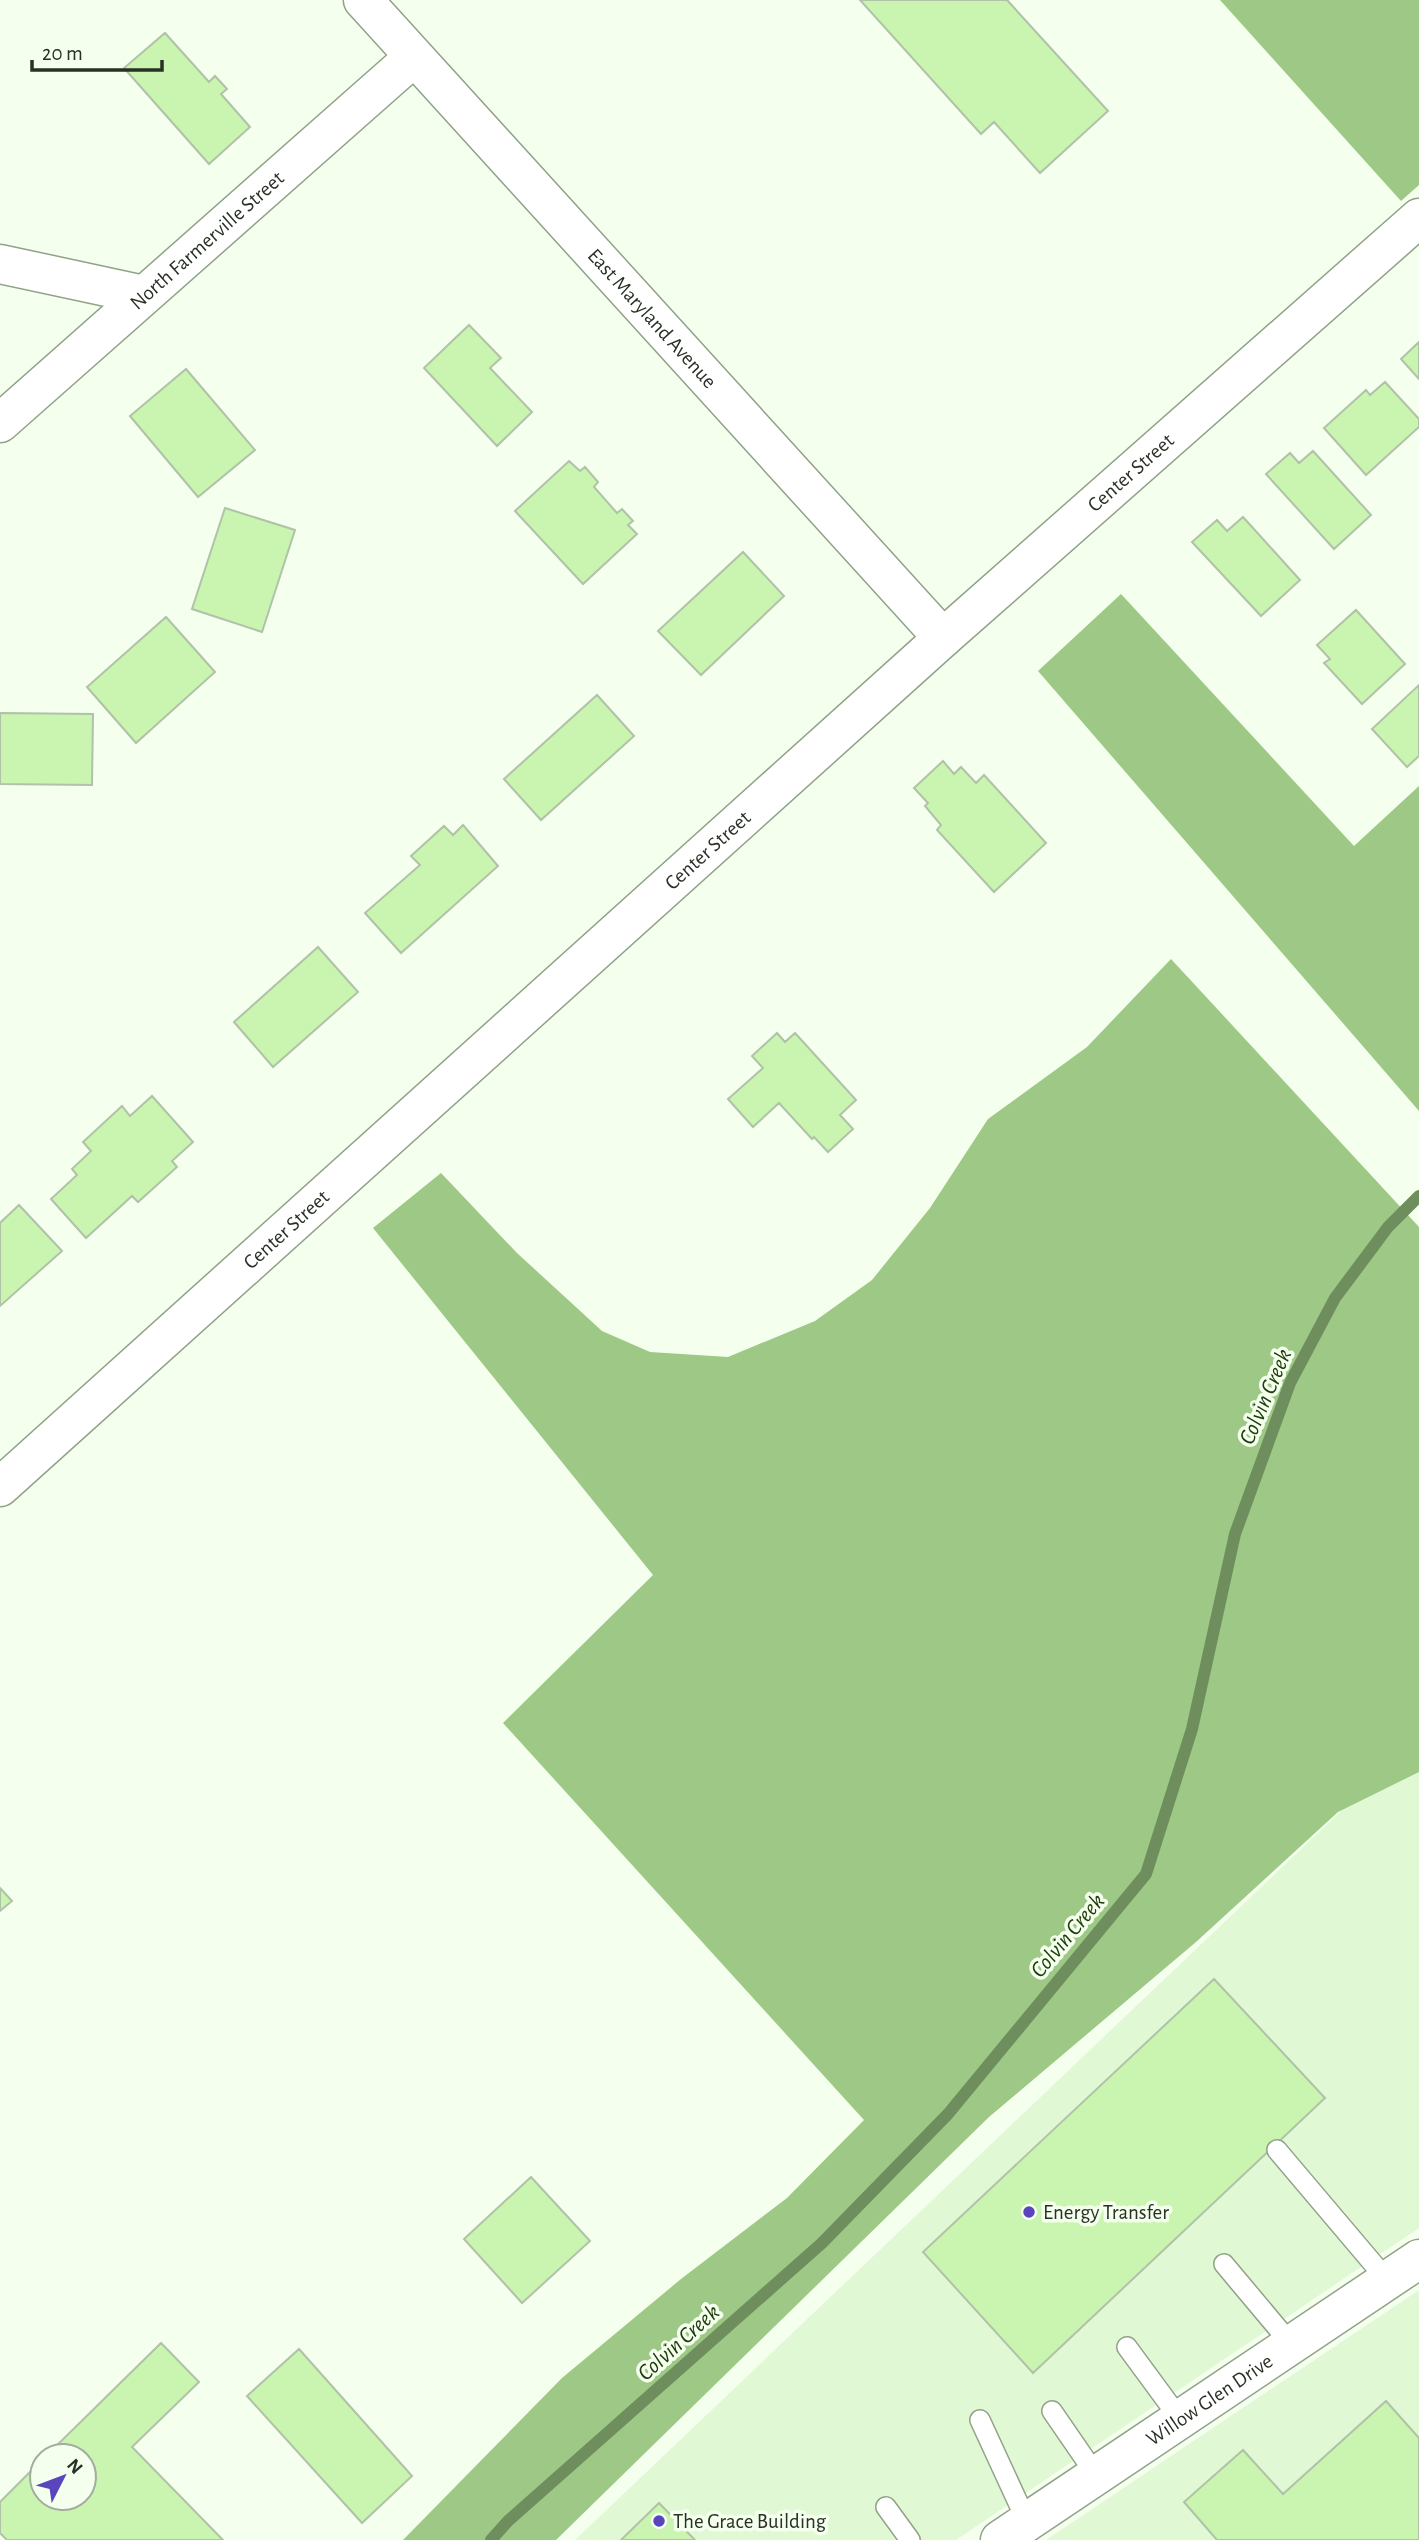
<svg xmlns="http://www.w3.org/2000/svg" width="1419" height="2540" font-family="'Alegreya Sans',sans-serif">
<rect width="100%" height="100%" fill="#f4ffee"/>
<!-- built -->
<path fill="#e1f8d4" d="M1419 1737V2228L956 2540H575Z
M1419 2290V2540H1046L1256 2399Z"/>
<!-- forest -->
<path fill="#9dc885" d="M1220 0H1419V185L1401 201Z
M1121 594 1354 846 1419 786V1111L1038 671Z
M1171 959 1419 1227V1772L1338 1812 1196 1942 989 2117 556 2540H403L562 2378 681 2279 787 2198 864 2120 503 1723 653 1575 373 1228 441 1173 517 1253 602 1331 650 1352 728 1357 815 1321 872 1280 930 1208 988 1119 1087 1047Z"/>
<g fill="none" stroke-linecap="round" stroke-linejoin="round">
<!-- stream -->
<path stroke="#6f8e5d" stroke-width="12" d="M491 2540 508 2521 822 2243 948 2114 1146 1874 1192 1729 1235 1534 1290 1383 1335 1298 1388 1227 1419 1196"/>
</g>
<!-- building -->
<path fill="#c9f5b0" stroke="#b0c2a7" stroke-width="2" d="M860 0H1007L1108 111 1040 173 994 122 981 134Z
M165 33 209 82 215 76 227 89 221 94 250 127 209 164 124 68Z
M469 325 501 358 490 368 532 412 497 446 424 368Z
M1419 342V379L1401 359Z
M186 369 255 450 198 497 130 416Z
M1385 382 1419 419V427L1366 475 1324 428 1366 390 1370 395Z
M1313 451 1371 515 1334 549 1266 474 1290 453 1299 463Z
M569 461 580 471 585 467 598 482 594 487 617 513 622 509 633 521 628 525 637 534 583 584 515 511Z
M225 508 295 530 262 632 192 609Z
M1243 517 1300 580 1261 616 1192 542 1217 520 1227 531Z
M743 552 784 596 701 675 658 631Z
M1356 610 1405 664 1362 704 1324 663 1330 659 1317 645Z
M166 617 215 672 136 743 87 687Z
M1419 685V756L1407 767 1372 729Z
M597 695 634 736 541 820 504 779Z
M0 713 93 714 92 785 0 784Z
M943 761 954 774 961 767 976 783 984 775 1046 843 994 892 937 830 941 825 925 806 928 803 914 788Z
M463 825 498 866 401 953 365 913 420 865 411 856 444 826 453 835Z
M318 947 358 992 273 1067 234 1022Z
M777 1033 785 1042 795 1033 856 1100 840 1115 853 1129 828 1152 814 1137 812 1139 779 1103 753 1127 728 1099 763 1068 752 1056Z
M152 1096 193 1142 172 1161 177 1167 138 1202 132 1196 86 1238 51 1199 77 1175 72 1169 91 1151 83 1142 122 1106 130 1116Z
M19 1205 62 1251 0 1306V1223Z
M0 1888 12 1901 0 1911Z
M1214 1979 1325 2098 1033 2373 923 2252Z
M531 2177 590 2241 522 2303 464 2239Z
M161 2343 199 2382 132 2447 223 2540H7L0 2533V2502L42 2460V2498H84V2456H46Z
M299 2349 412 2476 362 2523 247 2396Z
M1386 2401 1419 2438V2540H1217L1184 2502 1243 2450 1283 2494Z
M659 2503 695 2540H621Z"/>
<g fill="none" stroke-linecap="round" stroke-linejoin="round">
<!-- service casing -->
<g stroke="#91a288" stroke-width="22">
<path id="service" d="M1277 2150 1387 2280
M1224 2264 1291 2344
M1127 2347 1180 2419
M1052 2411 1096 2475
M980 2420 1027 2522
M886 2507 910 2540"/>
</g>
<!-- minor casing -->
<g stroke="#91a288" stroke-width="41">
<g id="minor">
<path id="s1" d="M363 0 943 638"/>
<path d="M0 264 144 295"/>
<path id="s2" d="M0 423 414 57"/>
<path id="s3" d="M0 1487 943 638 1419 218"/>
<path id="s4" d="M1000 2540 1419 2259"/>
</g>
</g>
<!-- service -->
<use href="#service" stroke="#fff" stroke-width="19"/>
<!-- minor -->
<use href="#minor" stroke="#fff" stroke-width="38"/>
</g>
<!-- markers -->
<g fill="#5946bf" stroke="#f4ffee" stroke-width="2.5">
<circle cx="1029" cy="2212" r="7"/>
<circle cx="659" cy="2521" r="7"/>
</g>
<g text-anchor="middle" dominant-baseline="central" stroke-width="7" stroke-linejoin="round" paint-order="stroke">
<!-- street labels -->
<g font-size="21" fill="#293025" stroke="#f4ffee">
<text stroke="none"><textPath href="#s2" startOffset="276">North Farmerville Street</textPath></text>
<text stroke="none"><textPath href="#s1" startOffset="430">East Maryland Avenue</textPath></text>
<text stroke="none"><textPath href="#s3" startOffset="1519">Center Street</textPath></text>
<text stroke="none"><textPath href="#s3" startOffset="952">Center Street</textPath></text>
<text stroke="none"><textPath href="#s3" startOffset="385">Center Street</textPath></text>
<text stroke="none"><textPath href="#s4" startOffset="252">Willow Glen Drive</textPath></text>
</g>
<!-- poi labels -->
<g font-size="21" fill="#293025" stroke="#f4ffee" text-anchor="start">
<text x="1043" y="2212">Energy Transfer</text>
<text x="673" y="2521">The Grace Building</text>
</g>
<!-- water labels -->
<g font-size="23" font-style="italic" fill="#203b0c" stroke="#f4ffee">
<text transform="translate(1266 1397) rotate(-67)">Colvin Creek</text>
<text transform="translate(1068 1936) rotate(-50)">Colvin Creek</text>
<text transform="translate(679 2343) rotate(-42)">Colvin Creek</text>
</g>
</g>
<!-- north arrow -->
<g transform="translate(63 2477) rotate(48)"><circle r="33" fill="#f4ffee" stroke="#a3ac9e" stroke-width="2"/>
<path d="M0-5L12 26L0 18L-12 26Z" fill="#5946bf"/>
<text y="-10" font-size="19" font-weight="bold" text-anchor="middle" fill="#293025">N</text>
</g>
<!-- scale -->
<path d="M32 60v10h130v-10" fill="none" stroke="#293025" stroke-width="3.5"/>
<text x="42" y="60" font-size="21" fill="#293025" stroke="#f4ffee" stroke-width="5" paint-order="stroke">20 m</text>
</svg>
